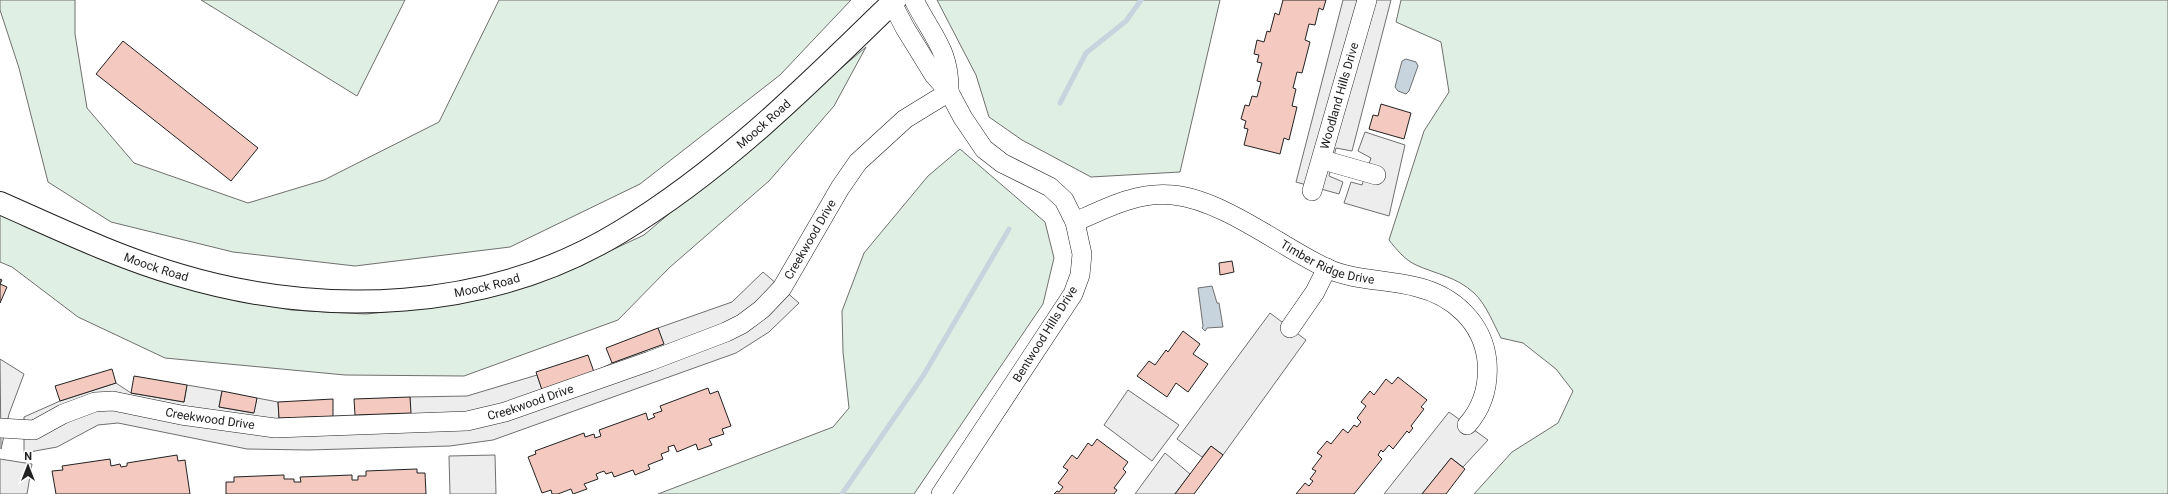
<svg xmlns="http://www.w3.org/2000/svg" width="2168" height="494" font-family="Roboto,sans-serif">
<rect width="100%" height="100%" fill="#fff"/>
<!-- green -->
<path fill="#e0efe3" stroke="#6f6f6f" d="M0 0H75V34L87 108 134 163 248 203 324 180 439 122 499 0H851L780 75 640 184 510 247 355 266 233 252 111 222 48 182 19 68 0 10Z
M201 0H405L357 96Z
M937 0H1220L1180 172 1091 177 1022 140 989 117 976 75Z
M1401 0H2168V494H1474L1512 452 1558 423 1573 391 1556 369 1523 343 1501 338C1493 323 1486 304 1474 293 1457 277 1436 274 1416 265 1405 260 1396 249 1389 240L1424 131 1449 92 1441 42 1396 22Z
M866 47 834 106 769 181 669 268 618 320 464 376 345 375 165 358 78 317 12 267 0 262V214L199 290 291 310 366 314 459 304 569 270 644 235Z
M960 149 1045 222 1054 258 1043 304 914 494H658L833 427 849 408 843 352 842 311 864 253 928 176Z"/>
<!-- parking -->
<path fill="#ededed" stroke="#6f6f6f" d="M1343 0H1391L1352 151 1336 148 1329 176 1343 182 1339 194 1296 182Z
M1365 132 1405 145 1389 216 1344 203 1351 182 1362 185 1371 158 1358 151Z
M763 272 799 303 769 332 736 353 493 440 450 446 308 450 247 449 118 423 98 425 57 447 24 453V417L60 401 116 383 131 393 184 402 187 385 222 391 219 407 253 413 257 398 278 402 279 418 410 413V397L467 396 537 375 542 389 594 372 612 363 663 344 658 328 732 302Z
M1270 313 1306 340 1223 455 1211 446 1202 457 1177 439Z
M0 359 24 374 9 414 1 449Z
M1128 390 1179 425 1152 461 1104 425Z
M1449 412 1488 440 1463 467 1451 458 1422 494H1384Z
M1165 453 1190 474 1175 494H1135Z
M495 455 496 494H450L449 456Z
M0 459 32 464 27 494H0Z"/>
<!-- water -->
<path fill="#c7d3dd" stroke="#6f6f6f" d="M1406 59 1416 62 1418 66 1409 91 1406 94 1398 91 1395 87 1402 61Z
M1212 286 1217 303H1219L1223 327 1207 328 1205 331 1202 328 1203 326 1198 288Z"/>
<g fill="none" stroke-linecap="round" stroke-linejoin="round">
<!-- stream -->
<path stroke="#c7d3dd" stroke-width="5" d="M1060 103 1086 53 1126 21 1141 0
M842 494 923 376 1009 229"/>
</g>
<!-- building -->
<path fill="#f3c9c0" stroke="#222" d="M1283 0H1326L1323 10 1319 8 1315 25 1309 24 1305 40 1310 42 1302 73 1297 72 1293 88 1296 89 1292 106 1297 107 1289 140 1284 138 1280 154 1244 145 1248 129 1244 128 1246 121 1241 119 1245 105 1249 106 1252 96 1257 97 1261 82 1257 81 1262 63 1257 62 1259 55 1254 54 1257 40 1264 42 1267 31 1270 32 1275 13 1279 15Z
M123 41 258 148 231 181 96 74Z
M1381 104 1411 113 1404 139 1369 129 1373 115 1378 116Z
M1232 261 1234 272 1220 275 1219 263Z
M0 279 2 280 0 284 7 287 0 303Z
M658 328 664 344 612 363 606 348Z
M1183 331 1200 344 1193 354 1208 364 1188 392 1176 383 1167 397 1137 376 1149 361 1155 365 1166 350 1168 352Z
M588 355 594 372 542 390 536 372Z
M112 369 116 383 60 401 55 386Z
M134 376 187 385 184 402 131 393Z
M1398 377 1427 400 1421 407 1424 409 1411 426 1413 428 1409 433 1407 431 1393 449 1389 445 1383 452 1381 450 1378 455 1382 459 1354 494H1296L1305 483 1309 486 1313 481 1310 479 1316 471 1312 469 1322 456 1317 453 1327 441 1331 444 1343 429 1348 433 1354 425 1357 427 1361 422 1357 418 1366 406 1361 402 1370 391 1374 395 1386 379 1392 384Z
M708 388 710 394 718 391 731 426 722 429 724 434 709 439 712 445 698 450 696 444 677 452 674 445 668 447 669 451 661 454 663 459 648 465 650 469 635 475 633 470 614 477 612 472 606 474 604 471 596 474 598 479 584 484 587 489 573 494 571 489 558 494H552L551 490 542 493 528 457 536 454 535 451 584 433 585 437 594 434 595 438 601 436 599 430 646 413 648 420 655 417 653 414 662 411 660 406Z
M222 391 257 398 254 413 219 407Z
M410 397 411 413 355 415 354 399Z
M333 399V416L279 418 278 402Z
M1097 439 1128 462 1123 469 1126 472 1114 488 1117 490 1114 494H1054L1057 491 1059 492 1063 487 1058 483 1068 470 1063 467 1072 455 1077 459 1088 443 1092 446Z
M1211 446 1223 455 1194 494H1175Z
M177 455 178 461 185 460 190 494H56L52 471 63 470 62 466 110 459 111 466 120 464 121 467 127 466V463Z
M1451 458 1465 469 1446 494H1422Z
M417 469V473H425L426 494H226V482H234V477L284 475V479H294V482H301L300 477 352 475V480H358V476H366V471Z"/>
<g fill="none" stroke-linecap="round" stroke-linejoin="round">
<!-- minor casing -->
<g stroke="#222" stroke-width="20">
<g id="minor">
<path d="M914 0C931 35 950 49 949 92"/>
<path d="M892 3 905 28 934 75 949 92 963 118 984 149 1002 163 1050 187 1064 200 1075 222 1082 254 1080 275 1073 294 941 494"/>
<path d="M1323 160 1376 175"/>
<path id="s1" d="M1312 191 1367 0"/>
<path id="s2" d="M1075 222C1106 208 1139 191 1173 195 1223 200 1280 246 1326 268 1354 281 1387 279 1417 287 1454 296 1483 323 1487 361 1489 385 1483 407 1467 425"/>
<path d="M1290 328 1315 292 1327 268"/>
<path id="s3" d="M0 428 34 430 63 414 95 402 113 401 181 415 275 428 467 421 505 412 650 361 726 332 742 324 762 309 782 288 840 188 858 162 905 119 949 92"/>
</g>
</g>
<!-- major casing -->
<g stroke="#222" stroke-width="24">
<g id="major">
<path id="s4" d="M0 203C59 229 117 257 179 275 323 318 489 312 620 232 723 170 810 83 895 0"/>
</g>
</g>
<!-- minor -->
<use href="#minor" stroke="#fff" stroke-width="19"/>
<!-- major -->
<use href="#major" stroke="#fff" stroke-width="22"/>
</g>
<g text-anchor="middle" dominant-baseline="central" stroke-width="3" stroke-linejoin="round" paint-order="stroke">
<!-- street labels -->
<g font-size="12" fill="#222" stroke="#fff">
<text stroke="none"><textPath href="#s1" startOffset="99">Woodland Hills Drive</textPath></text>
<text stroke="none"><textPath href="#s4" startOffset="829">Moock Road</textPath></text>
<text stroke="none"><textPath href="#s3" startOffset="878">Creekwood Drive</textPath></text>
<text stroke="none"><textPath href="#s2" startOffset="273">Timber Ridge Drive</textPath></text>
<text stroke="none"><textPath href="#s4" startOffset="169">Moock Road</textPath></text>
<text stroke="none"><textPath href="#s4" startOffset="505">Moock Road</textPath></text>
<text transform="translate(1045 334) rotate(-58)">Bentwood Hills Drive</text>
<text stroke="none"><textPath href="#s3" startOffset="542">Creekwood Drive</textPath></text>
<text stroke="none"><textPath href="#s3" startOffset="218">Creekwood Drive</textPath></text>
</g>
</g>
<!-- north arrow -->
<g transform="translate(28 466)" stroke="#ffffff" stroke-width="3" paint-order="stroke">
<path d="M0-3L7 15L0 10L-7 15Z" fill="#222222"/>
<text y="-6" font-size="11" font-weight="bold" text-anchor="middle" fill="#222222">N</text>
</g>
</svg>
